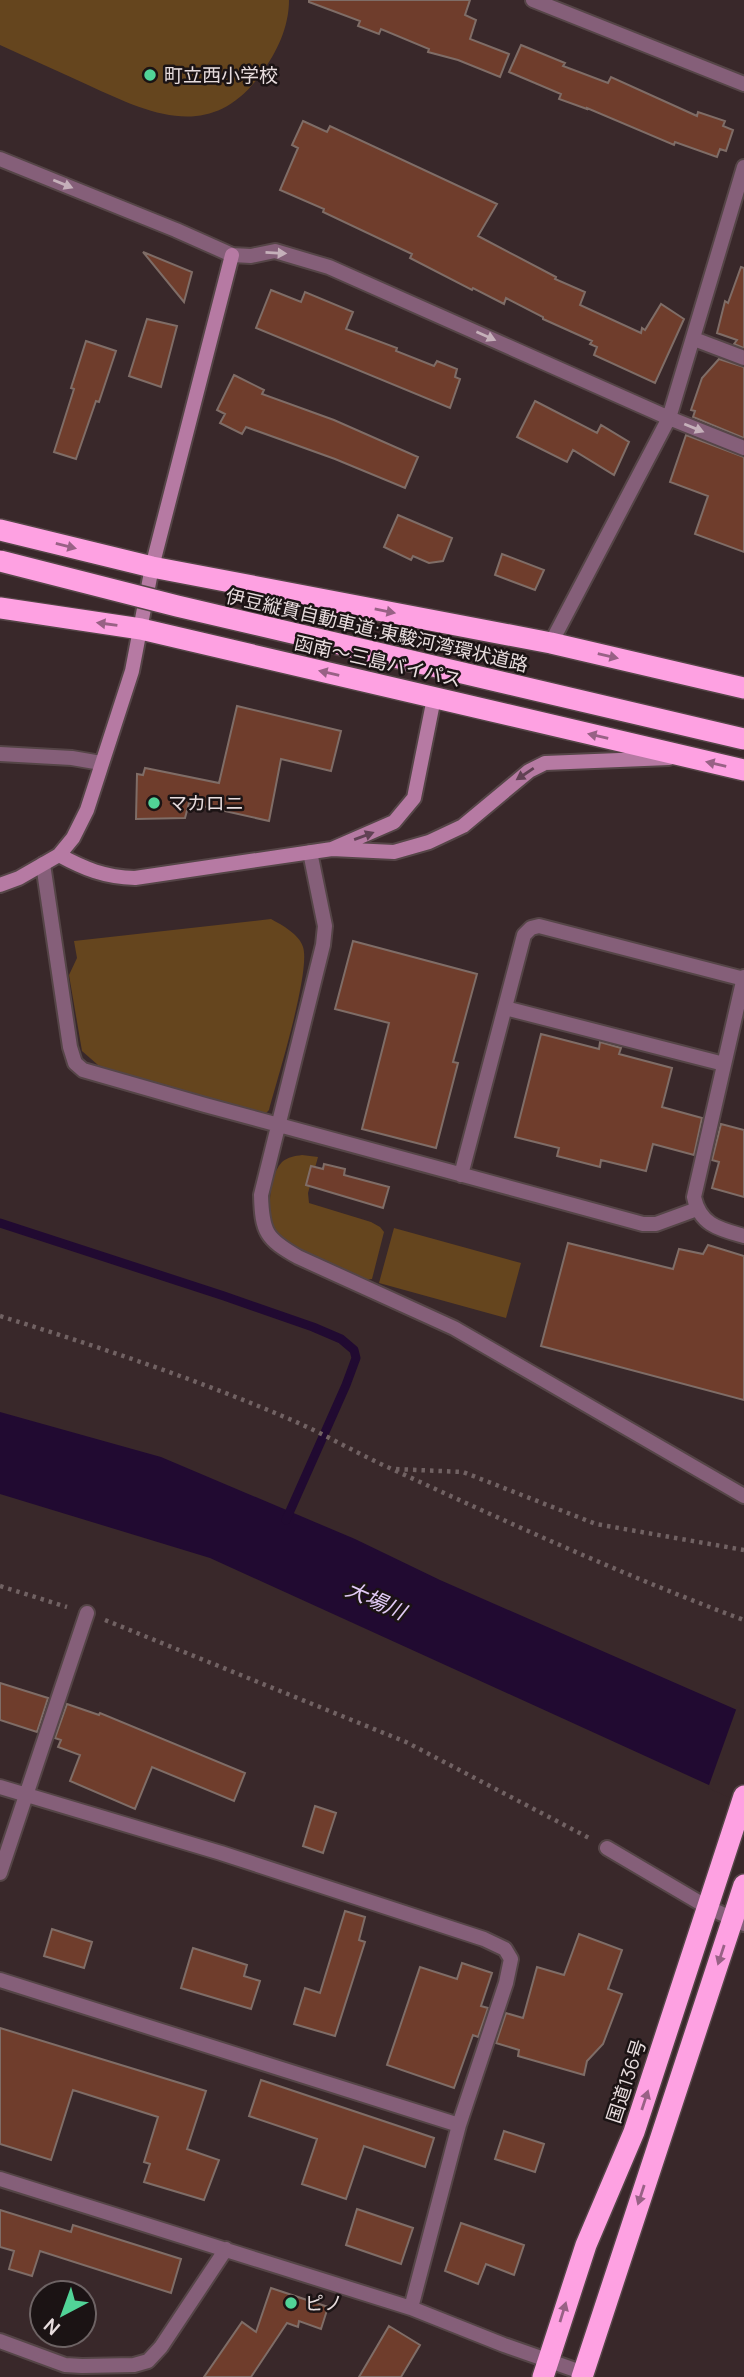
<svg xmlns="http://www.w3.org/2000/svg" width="744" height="2377" font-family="Manrope,'Noto Sans JP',sans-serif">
<rect width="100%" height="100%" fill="#39282a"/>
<!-- green -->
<path fill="#65451e" d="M0 0H289C289 27 277 52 261 74 211 143 151 114 88 85 59 72 29 58 0 45Z
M271 919C282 925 299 934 303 947 311 971 277 1080 269 1110L264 1115 108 1069 98 1065 82 1051 69 975 77 958 74 941Z
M302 1155 318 1157 308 1193 309 1203 371 1222 380 1227 384 1232 372 1279 364 1280 285 1244C279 1237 273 1230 271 1221 268 1205 270 1174 282 1162 288 1157 295 1156 302 1155Z
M394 1228 521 1263 506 1318 379 1283Z"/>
<!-- water -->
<path fill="#210a31" d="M0 1412 161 1457 355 1539 440 1580 744 1713V1801L210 1558 0 1494Z"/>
<!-- pier -->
<path fill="#39282a" d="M737 1707 744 1710V1804L708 1788Z"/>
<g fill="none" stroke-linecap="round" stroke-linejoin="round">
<!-- stream -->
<path stroke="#210a31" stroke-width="9" d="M0 1223 224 1296 313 1327 341 1339 354 1350 356 1358 346 1385 286 1520"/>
</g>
<!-- building -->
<path fill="#6f3d2c" stroke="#7f6d67" stroke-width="2" d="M309 0H470L465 15 476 20 470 39 509 54 500 77 458 60 428 52 429 49 381 29 379 34 358 26 360 21 309 2Z
M521 45 565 63 563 66 608 83 611 77 697 116 698 112 725 121 723 126 733 130 726 151 720 149 717 157 675 142 674 145 587 108V109L559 99 561 94 509 72Z
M303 121 327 132 330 126 497 204 478 236 556 277 555 279 585 292 580 305 641 333 642 328 645 330 661 304 684 319 655 383 594 355 597 347 590 344 592 341 543 319V317L506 298 504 304 473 288 472 290 410 258 412 254 323 212 324 209 280 190 298 148 292 145Z
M143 252 192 272 184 302Z
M741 267 744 268V348L734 344 737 340 717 333 725 301 728 303Z
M271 290 301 302 305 292 353 312 346 329 397 348 396 351 434 366 437 361 457 369 455 377 460 379 450 408 256 328Z
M147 319 177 326 161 387 129 376Z
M86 341 116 351 99 402 96 401 76 459 54 452 74 389 71 388Z
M719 359 744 367V438L693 417 695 411 691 410 702 378Z
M234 375 264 390 262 394 334 420 418 457 405 488 335 459 246 427 242 434 220 423 225 414 217 410Z
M535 401 597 433 601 425 629 442 614 475 573 450 567 462 517 437Z
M686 435 744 457V552L695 534 708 496 670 482Z
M398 515 452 538 443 561 429 563 413 556 411 560 384 547Z
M502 554 544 570 535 590 495 575Z
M237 706 341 731 331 771 281 759 269 821 189 803 185 818 136 819 137 774 143 775 145 768 219 783Z
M353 941 477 974 453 1062 458 1063 436 1148 362 1129 389 1023 335 1009Z
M541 1034 599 1049 600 1042 621 1048 619 1054 672 1068 662 1107 702 1118 694 1155 653 1144 646 1171 601 1160 600 1167 557 1156 559 1148 515 1137Z
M721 1124 744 1130V1197L712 1188 719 1162 712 1160Z
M324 1164 345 1169 344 1175 389 1187 383 1208 306 1185 311 1166 323 1169Z
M568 1243 673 1269 679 1249 703 1254 708 1245 744 1256V1400L541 1346Z
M0 1683 48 1698 37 1732 0 1720Z
M67 1704 99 1715 100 1713 245 1773 234 1801 152 1767 135 1809 70 1781 80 1755 58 1747 61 1740 55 1738Z
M315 1806 336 1813 323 1853 303 1846Z
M345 1911 365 1917 359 1940 365 1942 335 2036 294 2024 305 1988 320 1993Z
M52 1929 92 1942 84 1968 44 1956Z
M579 1934 622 1950 608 1989 622 1994 603 2044 587 2061 584 2075 518 2056 519 2050 496 2043 506 2013 523 2018 537 1967 564 1975Z
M193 1948 247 1965 244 1976 260 1981 251 2009 181 1988Z
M462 1963 492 1973 481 2006 488 2008 478 2037 473 2035 454 2088 387 2065 420 1967 457 1979Z
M0 2028 206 2091 187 2149 219 2160 204 2200 144 2182 150 2164 144 2162 158 2117 73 2090 51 2160 0 2144Z
M261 2080 434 2138 425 2167 364 2146 346 2199 302 2184 317 2139 249 2116Z
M504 2131 544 2144 535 2172 495 2159Z
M357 2209 413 2228 401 2264 346 2245Z
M0 2210 71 2232 73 2225 181 2259 171 2293 40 2251 32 2276 9 2269 14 2251 0 2247Z
M461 2223 524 2245 514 2275 486 2264 478 2284 445 2271Z
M271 2288 328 2307 321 2329 299 2321 298 2327 287 2323 251 2377H204L242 2322 256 2332Z
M389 2326 420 2345 401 2377H359Z"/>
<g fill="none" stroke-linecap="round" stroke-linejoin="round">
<!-- lane casing -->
<g stroke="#554547" stroke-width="18">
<path id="lane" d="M0 754 72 758 101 763
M310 852 325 926 323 945 261 1195C262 1232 266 1239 298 1257L454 1328 744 1496
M43 864 70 1047 75 1063 83 1070 205 1105 643 1224H656L697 1209
M744 977 694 1197C700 1225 719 1229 744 1236
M505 1008 724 1064
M461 1175 524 935 531 928 539 926 744 979
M607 1848 707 1907 744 1924"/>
</g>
<!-- street casing -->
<g stroke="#554547" stroke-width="18">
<path id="street" d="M533 0 744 84
M0 159 176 230 232 255 251 256 275 251 329 267 669 418 744 448
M694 339 744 358
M551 643 669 418 744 167
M0 1787 221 1853 484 1939 505 1949 511 1959 506 1983 459 2125 411 2308
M0 1873 87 1613
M0 1980 459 2125
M0 2179 411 2308 504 2345 584 2373
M0 2341 65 2365 82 2366 134 2365 148 2361 161 2347 226 2249"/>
</g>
<!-- secondary casing -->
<g stroke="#554547" stroke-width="18">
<path id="secondary" d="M434 698 414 798 394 822 332 849 394 852 429 842 463 826 529 771 545 763 669 758
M59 855 73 838 87 810 132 671 152 567 232 255
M0 885 19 878 59 855C85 869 104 877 135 878L332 849"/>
</g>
<!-- highway casing -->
<g stroke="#554547" stroke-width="24">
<path id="highway" d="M0 530 152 567 551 643 744 688
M0 608 141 629 744 770
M543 2377 586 2245 634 2132 744 1796
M582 2377 744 1885"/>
</g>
<!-- path -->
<path stroke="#716263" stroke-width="4.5" stroke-dasharray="3.5 5" stroke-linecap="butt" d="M0 1316C99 1347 199 1380 294 1421 328 1436 360 1455 394 1470 509 1523 625 1576 744 1620
M396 1469 463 1472 596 1524 744 1550
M0 1586 67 1607
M105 1620 406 1742 591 1839"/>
<!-- lane -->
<use href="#lane" stroke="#855f79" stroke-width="14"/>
<!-- street -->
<use href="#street" stroke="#855f79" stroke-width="14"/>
<!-- secondary -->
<use href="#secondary" stroke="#b67aa3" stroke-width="14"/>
<!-- highway -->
<use href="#highway" stroke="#fea1e2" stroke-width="21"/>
<!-- highway-bridge casing -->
<g stroke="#554547" stroke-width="24" stroke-linecap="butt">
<path id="highway-bridge" d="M0 561 177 606 744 739"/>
</g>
<!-- highway-bridge -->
<use href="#highway-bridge" stroke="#fea1e2" stroke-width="21"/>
</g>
<!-- one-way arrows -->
<defs><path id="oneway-solid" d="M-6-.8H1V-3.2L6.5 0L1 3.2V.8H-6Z" transform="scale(1.75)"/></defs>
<g fill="#c5b0ba">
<use href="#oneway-solid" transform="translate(63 184) rotate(22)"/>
<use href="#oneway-solid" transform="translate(276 253) rotate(3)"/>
<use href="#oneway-solid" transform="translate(486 336) rotate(24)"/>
<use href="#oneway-solid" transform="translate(694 428) rotate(22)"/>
</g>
<g fill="#986185">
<use href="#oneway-solid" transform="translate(66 546) rotate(14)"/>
<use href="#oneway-solid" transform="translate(385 611) rotate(11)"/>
<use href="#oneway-solid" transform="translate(107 624) rotate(-172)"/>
<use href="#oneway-solid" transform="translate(608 656) rotate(13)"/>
<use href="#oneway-solid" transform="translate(329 673) rotate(-167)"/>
<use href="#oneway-solid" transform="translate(598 736) rotate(-167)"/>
<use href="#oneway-solid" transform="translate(716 764) rotate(-167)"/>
<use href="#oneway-solid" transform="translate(721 1955) rotate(108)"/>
<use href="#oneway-solid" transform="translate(645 2100) rotate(-72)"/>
<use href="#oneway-solid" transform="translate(641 2195) rotate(108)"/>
<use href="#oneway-solid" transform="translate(563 2312) rotate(-73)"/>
</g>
<g fill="#614154">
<use href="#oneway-solid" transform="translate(525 774) rotate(146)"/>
<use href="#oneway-solid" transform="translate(364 836) rotate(-20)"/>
</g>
<!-- markers -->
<g fill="#51d397" stroke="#1b1314" stroke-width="2.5">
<circle cx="150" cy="75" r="7"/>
<circle cx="154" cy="803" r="7"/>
<circle cx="291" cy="2303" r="7"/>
</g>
<g text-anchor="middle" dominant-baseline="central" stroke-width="5" stroke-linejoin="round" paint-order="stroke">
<!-- poi labels -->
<g font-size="19" fill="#e7dcdd" stroke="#1b1314" text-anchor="start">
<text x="164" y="75">町立西小学校</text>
<text x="168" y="803">マカロニ</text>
<text x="305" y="2303">ピノ</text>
</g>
<!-- street labels -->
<g font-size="19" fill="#e7dcdd" stroke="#1b1314">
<text transform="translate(377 630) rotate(13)">伊豆縦貫自動車道;東駿河湾環状道路</text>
<text transform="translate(378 661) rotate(13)">函南～三島バイパス</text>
<text transform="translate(626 2081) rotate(-72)">国道136号</text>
</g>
<!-- water labels -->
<g font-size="21" font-style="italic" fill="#e2cbf6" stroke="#1b1314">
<text transform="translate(376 1600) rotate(24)">大場川</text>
</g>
</g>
<!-- north arrow -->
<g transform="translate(63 2314) rotate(221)"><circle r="33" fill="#1b1314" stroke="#6d6364" stroke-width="2"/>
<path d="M0-5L12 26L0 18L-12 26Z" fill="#51d397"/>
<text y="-10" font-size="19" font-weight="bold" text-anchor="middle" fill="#e7dcdd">N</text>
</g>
</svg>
